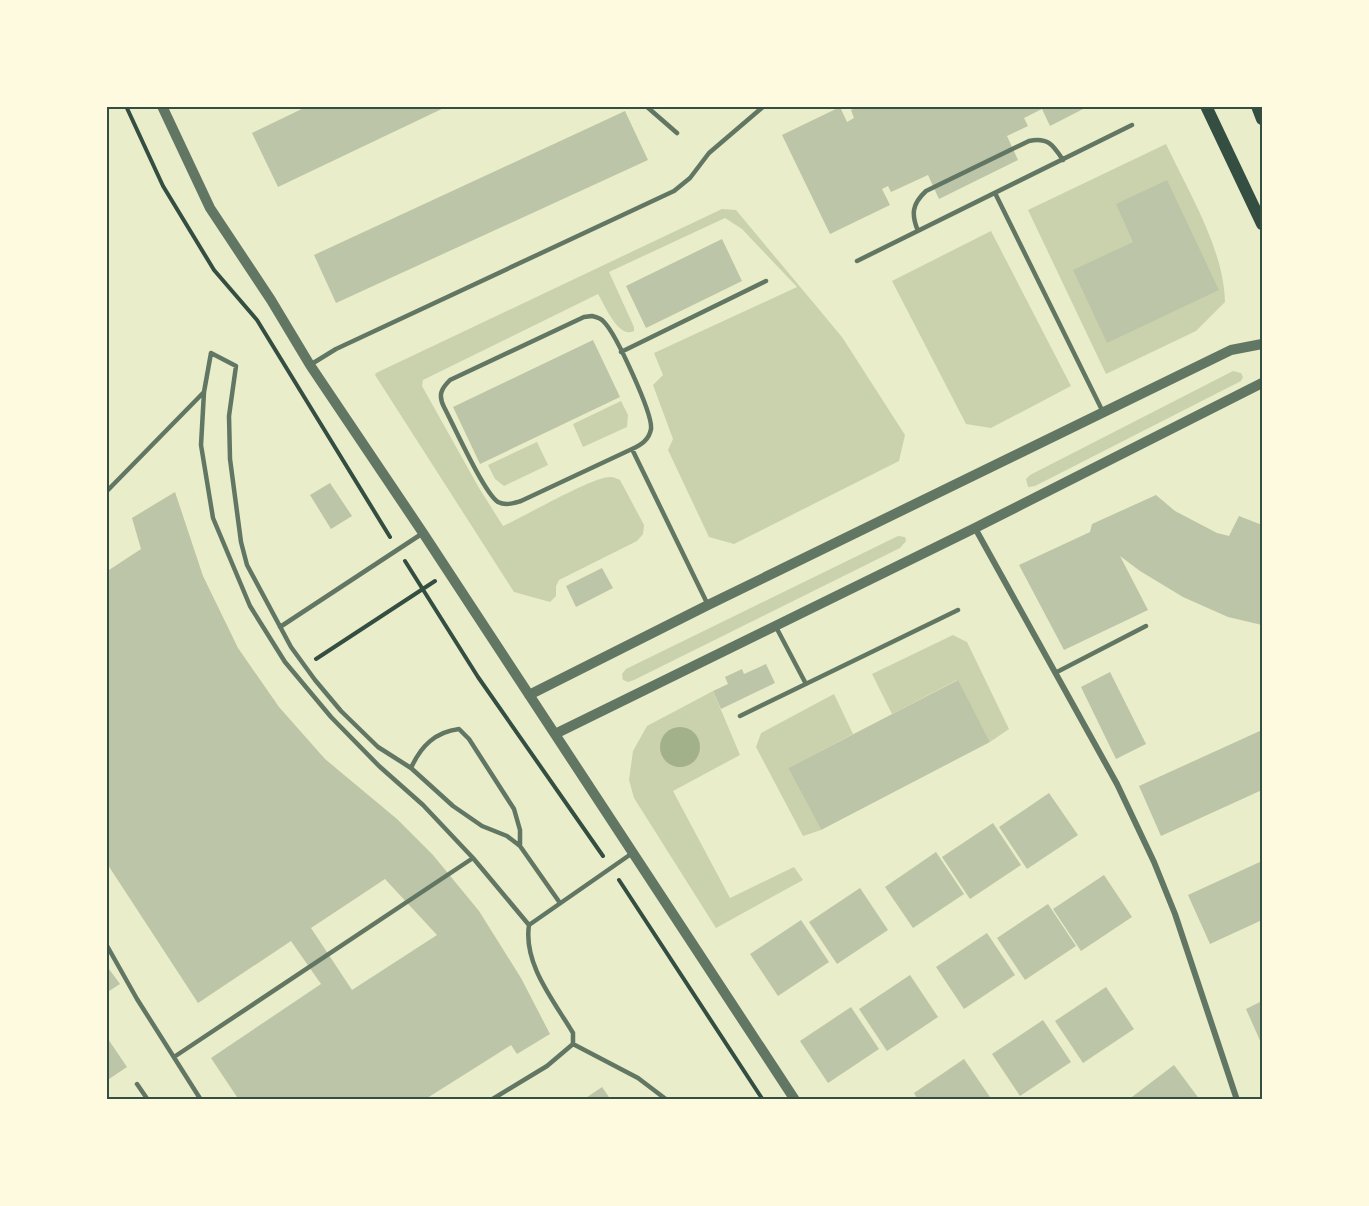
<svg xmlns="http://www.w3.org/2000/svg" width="1369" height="1206" font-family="Roboto,sans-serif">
<rect width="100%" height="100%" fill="#e9edc9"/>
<!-- green -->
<path fill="#cad2ad" d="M1166 144C1188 191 1224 249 1225 302L1196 331 1106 374 1028 210Z
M722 209 736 210 842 337 905 435 899 461 734 544 709 537 668 450 673 439 653 385 663 375 654 353 797 287 742 229 725 218 609 272 634 327V331C618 339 605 305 598 294L423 380 422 386 479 488 503 526C524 517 593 476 611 477 614 477 617 479 620 480L644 525 643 534 637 541 559 580 556 586V596L550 602 514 592 375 375 376 373Z
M991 231 1071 386 991 428 966 424 892 281Z
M1233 371 1241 373 1243 377 1241 381 1035 486 1028 487 1026 479 1030 475Z
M621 401 628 415 627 427 583 447 573 424Z
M537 442 548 465 504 486 495 479 488 465Z
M898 536 905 537 906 541 900 548 634 680 628 682 623 680 622 674 626 669Z
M953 635 967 642 1009 729 990 742 957 680 892 714 872 674Z
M713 691 740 755 673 791 730 898 794 867 803 880 716 928 634 798 629 780 633 751 647 726Z
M834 694 853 734 788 768 821 830 803 836 756 747 761 733Z"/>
<!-- water -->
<path fill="#a3b18a" d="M660 747a20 20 0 1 1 40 0a20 20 0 1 1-40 0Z"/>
<!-- building -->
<path fill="#bcc5a7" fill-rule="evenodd" d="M308 106H448L278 187 252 133Z
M859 106H1089L1050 126 1042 109 1024 118 1028 126 1007 136 1018 160 939 199 928 175 891 192 888 186 882 189 890 205 830 234 782 135 840 107 847 122 854 118 851 110Z
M625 111 648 160 336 303 314 255Z
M1167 180 1219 290 1107 343 1073 270 1133 242 1116 204Z
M722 239 742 281 646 328 626 286Z
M593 340 620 397 480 464 453 407Z
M330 483 352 516 331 529 310 495Z
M175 492 203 576 238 648 279 707 325 759 397 819 433 855 479 911 521 978 550 1034 517 1054 511 1045 424 1100H383L382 1098 379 1100H239L211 1058 321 984 291 941 198 1003 106 862V572L141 549 132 518ZM385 879 437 935 352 990 311 928Z
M1156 495 1175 511 1217 533 1229 536 1239 516 1262 525V625L1228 617 1183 597 1140 571 1120 556 1148 610 1064 650 1019 565 1090 532 1092 524Z
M602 568 613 588 576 607 566 586Z
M766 664 775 683 721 709 713 691 728 684 725 677 742 669 744 674Z
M1110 672 1146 744 1116 759 1081 687Z
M958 680 990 742 821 830 788 768Z
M1262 730V790L1161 836 1139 786Z
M1049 793 1078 835 1027 869 999 827Z
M993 823 1021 865 970 899 942 857Z
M936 852 964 894 913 928 885 887Z
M1262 861V920L1210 944 1188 895Z
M1104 875 1132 917 1081 951 1053 909Z
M860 888 888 930 837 964 809 922Z
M1048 904 1076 946 1025 980 997 938Z
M801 920 829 962 778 996 750 954Z
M987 933 1015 975 964 1009 936 967Z
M106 965 120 984 106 993Z
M910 975 938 1017 887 1051 859 1009Z
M1106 987 1134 1029 1083 1063 1055 1021Z
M1262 1001V1045L1246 1009Z
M851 1007 879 1049 828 1083 800 1041Z
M1043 1020 1071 1062 1020 1096 992 1054Z
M106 1036 127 1067 106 1081Z
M964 1059 992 1100H918L914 1093Z
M1174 1065 1200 1100H1128Z
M602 1087 611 1100H583Z"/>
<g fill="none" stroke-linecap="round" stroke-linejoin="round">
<!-- path -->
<path stroke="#344e41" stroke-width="4" d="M126 106 163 186 214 270 257 320 390 537
M405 561 478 677 603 856
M316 659 435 581
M619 880 763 1100"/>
<!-- service -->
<path stroke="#617663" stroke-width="4.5" d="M646 106 677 133
M995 193 1103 412
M918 231C911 214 912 204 926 191L1029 141C1048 137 1053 145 1063 160
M857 261 1132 125
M592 316C597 317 601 318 604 322 616 334 653 414 651 429 649 440 641 445 632 449L521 501C514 503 506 506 498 502 484 493 454 426 444 407 438 395 441 389 450 380L584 317Z
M621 352 766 281
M310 365 336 349 674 191 690 178 709 153 764 106
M632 449 708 605
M106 492 204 392
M280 627 423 533
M776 627 806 684
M1055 673 1146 626
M740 716 958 610
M411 768C421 746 435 732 459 729L469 739 514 809 520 830V846
M529 925 473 858 423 805 379 766 331 717 285 662 250 606 213 518 201 445 204 392 211 353 236 366 229 416 230 459 241 542 247 565 291 647 315 680 341 711 378 747 411 768 453 806 482 826 507 836 520 846 560 903
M106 944 137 999 201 1100
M573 1044 638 1078 667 1100
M174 1057 473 858
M137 1084 148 1100
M491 1100 547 1066 573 1044V1033C554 1001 523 964 529 925L631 854"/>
<!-- minor -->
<path stroke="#617663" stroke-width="6" d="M975 528 1117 784 1154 862 1175 914 1237 1100"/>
<!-- tertiary -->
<path stroke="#617663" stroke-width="10" d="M162 106 210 208 271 300 310 365 423 533 795 1100
M529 695 708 605 1231 350 1262 344
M555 734 975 528 1262 383"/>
<!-- secondary -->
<path stroke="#344e41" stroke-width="12" d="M1206 106 1262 224
M1257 106 1262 119"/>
</g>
<!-- border -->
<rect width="1369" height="1206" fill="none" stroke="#fefae0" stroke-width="216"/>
<rect x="108" y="108" width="1153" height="990" fill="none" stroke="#344e41" stroke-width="2"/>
</svg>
